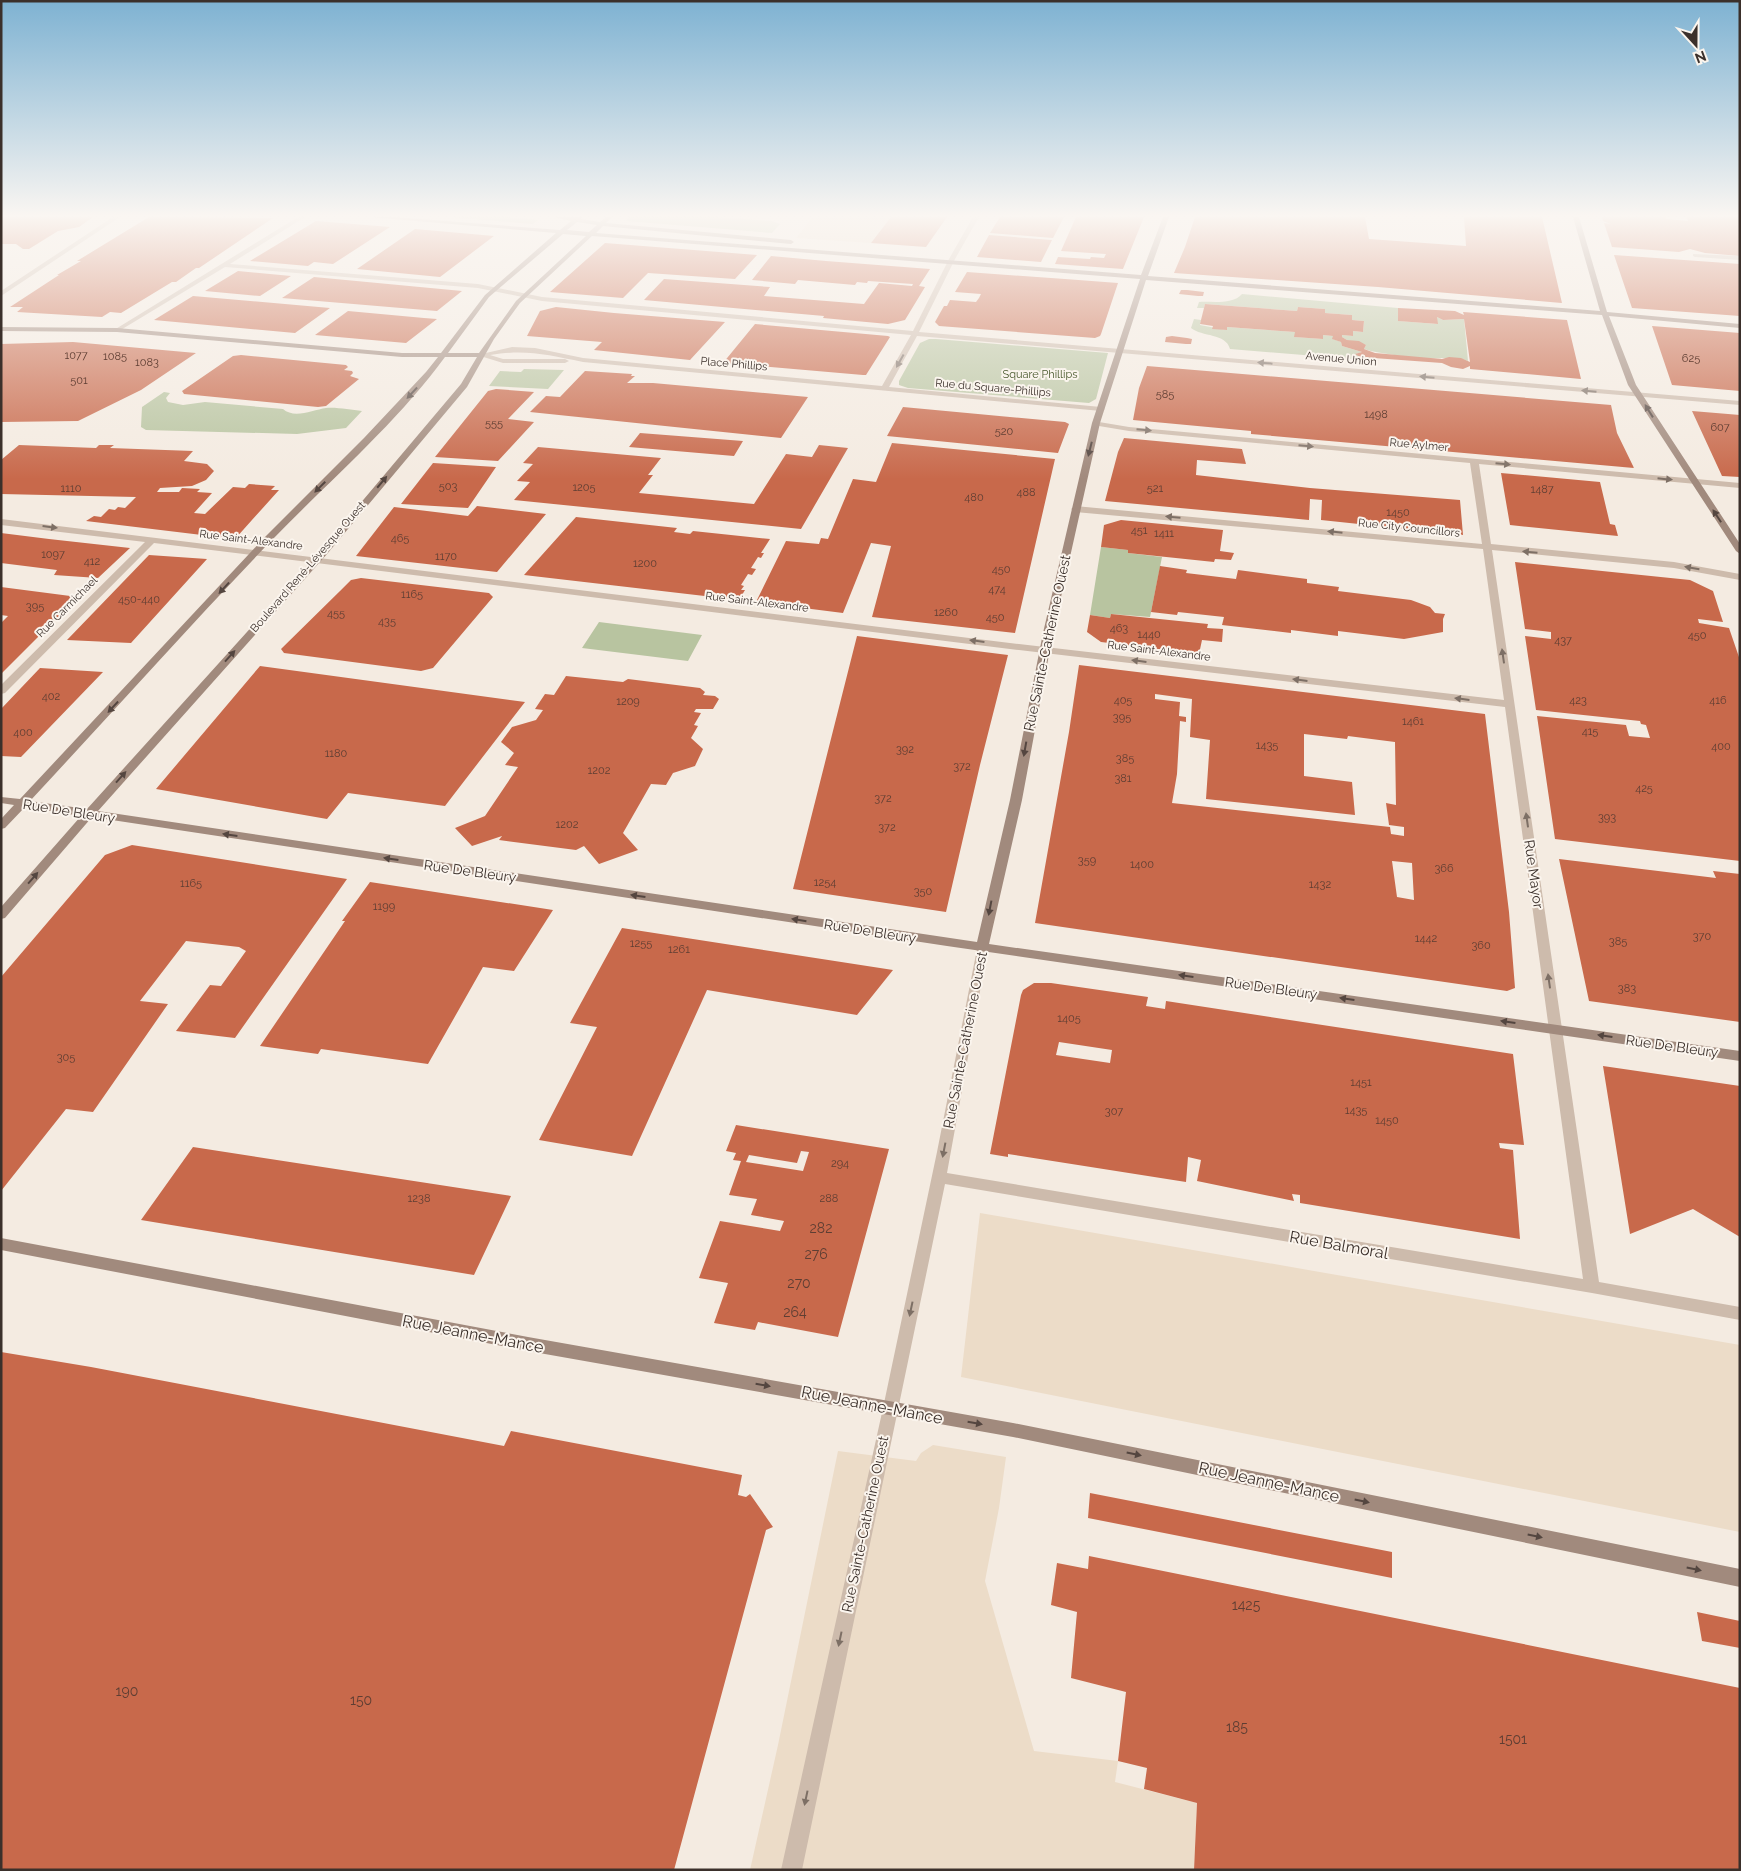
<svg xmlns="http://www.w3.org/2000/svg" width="1741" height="1871" font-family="Raleway,sans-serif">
<rect width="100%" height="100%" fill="#f4ebe1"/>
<!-- green -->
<path fill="#b8c4a0" d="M449 217H506L538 220 533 224Z
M629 217H716L772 221 780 224 772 233 626 221Z
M1242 294 1398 308 1399 321 1437 324V317L1443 320 1464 319 1468 361C1459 357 1452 358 1442 358 1425 360 1379 354 1364 349L1366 345 1347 340 1342 337V335L1353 336V331L1363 332 1364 321 1352 320V315L1325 313V309L1298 307 1297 311 1205 304 1204 308H1197L1199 302C1212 301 1233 305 1242 294Z
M1194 319 1201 320 1200 325 1226 330 1227 327 1295 332V337L1323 339V335L1333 336V339L1341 342 1342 346 1362 352 1356 354 1377 358V361L1230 349C1226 333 1202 337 1191 328Z
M929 339H936L1108 353 1096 399 1089 403 908 388 899 385V381L920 343Z
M524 369 564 370 548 389 489 386 500 371 521 372Z
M164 392 170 393 166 398 168 402 183 405 205 402 283 409C294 419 313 410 326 408 337 407 351 410 362 411L346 428 297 434 146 430 141 427 142 407Z
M1101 547 1128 550V553L1162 557 1150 617 1111 614 1110 618 1090 615Z
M599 622 702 635 688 661 582 648Z"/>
<!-- plaza -->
<path fill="#ecdcc8" d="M813 217H891L871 243 796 238Z
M980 1213 1740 1345V1532L961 1377Z
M933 1445 1006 1457 999 1508 985 1581 1034 1751 1118 1761 1115 1782 1197 1803 1194 1870H750L778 1745 838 1451 916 1461 921 1453Z"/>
<!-- building -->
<path fill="#c8694b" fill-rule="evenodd" d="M1 217H93L79 227 58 231 29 249H23L16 244H1Z
M149 217 273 218 199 268H196L176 282H172L121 313 110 312 102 317 17 312 23 307H10L59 275H57L81 261H77Z
M891 217H947L926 247 871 243Z
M1000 217H1064L1053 238 990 233Z
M1076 217H1144L1123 269 1055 264 1058 257 1090 259 1091 257 1104 258 1106 254 1061 251Z
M1195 217H1365L1369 239 1466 246 1464 217H1542L1562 303 1378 287 1174 273 1185 247Z
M1602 217H1665L1666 219 1688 221 1687 217H1740V256L1705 253 1690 249 1679 252 1612 247 1604 223 1611 224 1603 221Z
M316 221 390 227 333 264 314 262 308 266 250 261Z
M415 229 494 236 440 277 357 269Z
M989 235 1052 240 1041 262 977 257Z
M605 243 757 255 735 279 648 273 623 298 550 292Z
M1614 255 1740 264V316L1632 308Z
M771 256 826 261 930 269 919 286 925 287 905 320 888 324 823 318 824 316 644 300 664 279 770 287 764 296 864 304 879 283 912 286 913 284 868 281 867 283 857 282 855 285 798 280 795 284 752 280Z
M238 271 291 276 260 296 205 291Z
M967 272 1065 279 1118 283 1101 334 1100 336 1095 338 939 326 935 322 944 306H947L950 300 976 302 979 298 981 294 955 292Z
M314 277 441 289 462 291 437 311 282 298Z
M1181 290H1187L1204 292 1203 296H1198L1179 294Z
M193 296 330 308 295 333 154 320Z
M1205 304 1297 311 1298 307 1325 309V313L1352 315V320L1364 321 1363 332 1353 331V336L1342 335V337L1347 340 1359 341 1366 345 1364 349 1375 353 1442 359 1449 357 1461 358 1470 362 1464 319 1443 320 1437 317 1438 324 1398 321V308L1455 311 1464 315 1463 312 1567 320 1581 379 1470 369V366L1463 369 1451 367 1442 363 1360 357 1355 354 1362 352 1342 346 1341 342 1332 339 1333 336 1323 335V339L1294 337 1295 332 1227 327V330L1212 329 1213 326 1200 324Z
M556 307 614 313 725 322 690 360 594 350 602 342 527 336 540 311Z
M348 311 424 318 437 319 406 343 315 335Z
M755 324 888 336 890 337 866 375H863L723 363Z
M1652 326 1740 333V391L1672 385Z
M1172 336 1187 338 1192 339 1191 344H1186L1165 342 1166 337Z
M73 342 140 348 196 353 141 390 78 421 1 422V344Z
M241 355 346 365 348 367 344 370 352 371 353 373 350 376 359 379 326 406 318 407 184 394 182 391 233 356Z
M1147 366 1611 405 1617 433 1634 468 1251 434V431L1133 420 1139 388Z
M585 371 632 374 631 376H635L627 383H653L808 397 781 438 530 412 546 396 560 397Z
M496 389 534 392 508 419 534 422 498 461 435 457 488 391Z
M903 407 1065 422 1069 424 1058 453 887 436Z
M1692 411 1740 415V477L1722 476Z
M640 433 743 441 734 456 629 447Z
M1124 438 1242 449 1246 464 1197 460 1196 475 1310 488 1460 500 1463 535 1321 520 1322 500 1310 499 1309 520 1105 501 1118 452Z
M892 443 1055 459 1015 633 872 617 891 546 871 543 843 613 756 602 786 541 819 544 821 538 828 539 853 479 876 482Z
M19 445 96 448 99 445H114L110 448 193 451 184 461 207 464 214 471 206 480 192 486 160 488 157 492H179L182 488 200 489 197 492 212 493 194 513 205 514 233 487 245 488 249 484 275 486 271 490H279L235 539 86 521 94 516 101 517 109 509 115 510 118 507 125 508 136 497 1 494V460Z
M819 445 848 448 801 529 514 500 530 482 517 481 533 464 523 463 538 447 661 458 648 475H653L639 493 754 504 786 454 812 457Z
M433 463 496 467 468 508 401 504Z
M1501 473 1600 482 1610 524 1615 525 1618 536 1510 525Z
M477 506 546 514 497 572 356 556 394 507 468 516Z
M576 517 677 528 674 532 690 534 693 531 770 539 761 553H764L761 558 758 557 751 568 756 569 752 575 748 574 741 585 744 586 741 590H745L739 600 524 575Z
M1121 520 1223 530 1220 551 1234 553 1231 560 1215 559 1214 562 1128 553V550L1101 547 1104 525Z
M1 533 49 539 130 548 98 578 54 575 57 570 1 563Z
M149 555 207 559 131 643 67 640Z
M1515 562 1690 580 1713 591 1723 622 1698 619 1699 623 1729 628 1740 660V861L1555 839 1537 716 1626 725 1629 736 1650 738 1646 725 1641 724 1640 721 1536 710 1525 636 1551 639V632L1525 629Z
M1160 566 1187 570 1186 573 1236 579 1238 570 1307 579V583L1339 587 1338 591 1411 600 1430 607 1435 613 1445 614 1443 619V632L1404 639 1338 631V636L1291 630V633L1222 625 1224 617 1178 612 1177 615 1151 612Z
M361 578 489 593 493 597 433 668 421 671 284 653 281 649 340 591 351 580Z
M1 587 78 597 1 674V623L8 616 1 615Z
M1111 614 1208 624 1207 628 1223 629 1222 642 1202 640 1199 654 1101 642 1087 632 1090 615 1110 618Z
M857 636 1008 655 980 765 946 912 793 889Z
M1079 665 1485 714 1509 912 1515 988 1507 991 1035 923 1069 732ZM1155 694 1192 699 1190 737 1210 740 1206 799 1355 815 1352 782 1304 776V734L1347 739 1348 736 1395 742 1396 805 1386 803 1389 825 1404 827V836L1391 834 1390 827 1172 803 1177 774 1180 721 1186 722V717L1179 716 1180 702 1155 699ZM1392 861 1412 863 1414 900 1397 897Z
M260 666 525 702 445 806 348 793 327 819 156 789Z
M40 668 103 672 21 757 1 756V709Z
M566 676 623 682 628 679 700 688 705 692 703 695 715 696 719 699 713 709H696L694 712 701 713 694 725 698 726 691 738 703 749 695 766 673 773 666 785 651 784 623 833 638 850 599 864 584 846 576 850 499 840 502 836 472 846 455 828 485 816 518 767 505 765 514 753 501 742 512 727 536 720 543 710 535 709 545 694 554 695Z
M132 845 347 879 235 1038 176 1031 210 985 221 986 246 951 239 947 186 941 140 1001 168 1004 93 1112 66 1109 1 1191V977L105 855Z
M1559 859 1716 878 1713 871 1740 874V1022L1589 1001Z
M370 882 553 910 514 971 483 967 428 1064 321 1049 318 1054 260 1046 345 921H342Z
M622 928 893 970 857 1015 707 990 632 1156 539 1140 597 1027 570 1023Z
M1034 983H1051L1148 997 1146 1006 1165 1009 1166 1001 1513 1054 1524 1145 1499 1143 1500 1148 1513 1150 1520 1239 1300 1203V1195L1292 1194 1294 1201 1197 1181 1201 1160 1188 1157 1186 1182 1008 1154V1157L990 1154 1021 995 1023 990ZM1059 1042 1112 1050 1110 1063 1056 1055Z
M1603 1066 1740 1086V1237L1693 1209 1630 1234Z
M736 1125 889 1149 838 1337 758 1322 755 1330 714 1323 728 1283 699 1278 720 1221 780 1231 784 1221 751 1215 757 1199 729 1195 741 1161 733 1160 736 1153 726 1151ZM801 1151 809 1152 803 1171 746 1162 749 1155 797 1163Z
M193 1147 511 1196 474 1275 141 1220Z
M1 1352 91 1367 504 1446 511 1431 742 1475 738 1495 746 1497 750 1494 773 1527 766 1530 674 1870H1Z
M1090 1493 1392 1552V1578L1088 1518Z
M1089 1556 1740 1688V1870H1194L1197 1803 1144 1789 1147 1768 1118 1761 1126 1692 1071 1678 1077 1612 1051 1605 1057 1563 1088 1569Z
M1697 1612 1740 1621V1648L1702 1641Z"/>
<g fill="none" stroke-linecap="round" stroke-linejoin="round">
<!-- street -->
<path fill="#cdbbac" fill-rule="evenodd" d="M113 217H120L1 296V291Z
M298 217H305L230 264 478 284 542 297 913 331 949 259 973 217H979L955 259 919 332 1740 401V405L917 336 889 387 1101 407 1105 409 1101 411 583 362C548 355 526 349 490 355L503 359H565L569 361 565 363H503L477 355 512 347 535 348 583 358 882 386 911 335 542 301 478 288 225 267 119 331 114 330Z
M1693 254 1740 256V260L1695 257 1693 256Z
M1093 421 1129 427 1740 483V488L1479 464 1491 544 1674 562 1740 574V580L1674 568 1492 550 1599 1282 1740 1307V1320L1592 1293 945 1184 802 1870H781L883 1408 937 1152 978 944H986L988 947 947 1173 1583 1279 1505 707 1019 650 154 543 5 693 1 694V685L145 542 1 525V519L1019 644 1504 700 1483 549 1075 512 1071 509 1075 506 1482 544 1470 463 1129 431 1093 425Z"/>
<!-- secondary -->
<path fill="#a18a7d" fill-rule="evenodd" d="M369 217H395L560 230 571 221 554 217H582L581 219 600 222 606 217H612L606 223 791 240 794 242 791 244 603 226 596 233 1141 275 1163 217H1169L1148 276 1600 311 1573 217H1579L1607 312 1740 324V328L1609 316 1636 385 1740 544V554L1736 551 1628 385 1602 315 1146 280 1100 423 1053 633 1022 800 989 944 1740 1051V1061L947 946 92 817 5 918 1 919V907L81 816 25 807 5 828 1 829V819L14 805 1 803V797L20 799 265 537 364 438 426 372 438 357H402L117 332 1 331V327L117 328 402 353H441L485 295 556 233ZM577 222 597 225 589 232 567 230ZM563 234 586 236 516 301 479 353H448L489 297ZM592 236 1140 279 1092 423 1043 633 1010 800 977 942 98 811 327 554 467 387 494 339 520 303ZM445 357H477L461 384 321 550 87 809 30 801C111 714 189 626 271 541 329 481 396 424 445 357Z
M1 1238 528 1337 1013 1423 1740 1569V1587L1013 1437 528 1351 1 1250Z"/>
</g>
<!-- one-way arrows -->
<defs><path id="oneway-solid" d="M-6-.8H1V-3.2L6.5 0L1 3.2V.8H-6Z" transform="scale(1.25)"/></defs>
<g fill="#7d6f65">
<use href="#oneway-solid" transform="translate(900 361) rotate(119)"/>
<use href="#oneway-solid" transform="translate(1265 363) rotate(-175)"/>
<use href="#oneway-solid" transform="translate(1427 377) rotate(-175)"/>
<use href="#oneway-solid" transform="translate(1589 391) rotate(-175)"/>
<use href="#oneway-solid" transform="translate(1144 430) rotate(5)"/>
<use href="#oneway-solid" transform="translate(1306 446) rotate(5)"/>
<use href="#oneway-solid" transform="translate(1503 464) rotate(5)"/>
<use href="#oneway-solid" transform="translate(1665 479) rotate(6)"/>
<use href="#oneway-solid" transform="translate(1173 517) rotate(-175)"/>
<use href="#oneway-solid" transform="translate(50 527) rotate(7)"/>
<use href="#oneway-solid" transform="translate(1335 532) rotate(-174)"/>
<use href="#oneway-solid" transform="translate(1530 552) rotate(-175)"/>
<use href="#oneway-solid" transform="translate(1692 568) rotate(-170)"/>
<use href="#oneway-solid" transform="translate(977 641) rotate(-173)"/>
<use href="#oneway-solid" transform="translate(1503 656) rotate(-98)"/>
<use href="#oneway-solid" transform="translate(1139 661) rotate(-173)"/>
<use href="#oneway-solid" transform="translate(1300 680) rotate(-173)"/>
<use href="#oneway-solid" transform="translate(1462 699) rotate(-173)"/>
<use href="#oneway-solid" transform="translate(1527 820) rotate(-98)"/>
<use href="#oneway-solid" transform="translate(1549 981) rotate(-98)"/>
<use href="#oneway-solid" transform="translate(944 1150) rotate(101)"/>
<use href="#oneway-solid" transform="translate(911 1309) rotate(102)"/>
<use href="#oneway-solid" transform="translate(840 1639) rotate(102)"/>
<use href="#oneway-solid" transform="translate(806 1798) rotate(102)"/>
</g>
<g fill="#544640">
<use href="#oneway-solid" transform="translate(412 393) rotate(133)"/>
<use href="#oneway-solid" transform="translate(1649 411) rotate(-122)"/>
<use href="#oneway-solid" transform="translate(1090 449) rotate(104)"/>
<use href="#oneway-solid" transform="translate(382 482) rotate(-50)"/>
<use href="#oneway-solid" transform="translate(320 487) rotate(135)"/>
<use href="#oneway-solid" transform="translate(1717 516) rotate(-123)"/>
<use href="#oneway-solid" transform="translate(224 588) rotate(133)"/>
<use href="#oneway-solid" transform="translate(230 656) rotate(-48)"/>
<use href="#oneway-solid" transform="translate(113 707) rotate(133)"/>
<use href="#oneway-solid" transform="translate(1025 749) rotate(100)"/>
<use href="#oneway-solid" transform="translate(121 777) rotate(-48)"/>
<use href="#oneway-solid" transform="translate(230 835) rotate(-172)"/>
<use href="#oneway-solid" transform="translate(391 859) rotate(-172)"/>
<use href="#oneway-solid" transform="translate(33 878) rotate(-49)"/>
<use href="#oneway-solid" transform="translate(638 896) rotate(-172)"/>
<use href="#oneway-solid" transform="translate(990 908) rotate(101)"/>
<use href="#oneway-solid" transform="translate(799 920) rotate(-171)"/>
<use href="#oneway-solid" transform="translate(1186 976) rotate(-172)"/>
<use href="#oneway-solid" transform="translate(1347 999) rotate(-172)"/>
<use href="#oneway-solid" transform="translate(1508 1022) rotate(-172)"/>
<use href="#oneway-solid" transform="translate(1605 1036) rotate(-172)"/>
<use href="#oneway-solid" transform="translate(763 1385) rotate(10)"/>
<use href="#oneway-solid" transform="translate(975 1423) rotate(10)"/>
<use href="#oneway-solid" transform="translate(1134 1454) rotate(12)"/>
<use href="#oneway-solid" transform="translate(1362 1501) rotate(12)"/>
<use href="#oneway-solid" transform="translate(1535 1536) rotate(12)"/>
<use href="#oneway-solid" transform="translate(1694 1569) rotate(12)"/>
</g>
<!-- sky -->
<linearGradient id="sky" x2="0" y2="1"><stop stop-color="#7eb2d2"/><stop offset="0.45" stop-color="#faf6f2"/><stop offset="1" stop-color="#faf6f2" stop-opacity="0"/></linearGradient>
<rect width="1741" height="479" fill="url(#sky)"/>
<g text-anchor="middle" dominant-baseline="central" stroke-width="4" stroke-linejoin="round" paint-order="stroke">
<!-- number labels -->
<g font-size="11" fill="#5e3e33">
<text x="76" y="355">1077</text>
<text x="115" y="356">1085</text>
<text x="1691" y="358">625</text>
<text x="147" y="362">1083</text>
<text x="79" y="380">501</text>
<text x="1165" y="394">585</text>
<text x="1376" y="414">1498</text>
<text x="494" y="423">555</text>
<text x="1720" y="427">607</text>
<text x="1004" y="431">520</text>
<text x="448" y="486">503</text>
<text x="584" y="487">1205</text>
<text x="71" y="488">1110</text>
<text x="1155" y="488">521</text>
<text x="1542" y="489">1487</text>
<text x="1026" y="492">488</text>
<text x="974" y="497">480</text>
<text x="1398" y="512">1450</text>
<text x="1139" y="530">451</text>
<text x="1164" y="533">1411</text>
<text x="400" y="538">465</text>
<text x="53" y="554">1097</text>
<text x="446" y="556">1170</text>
<text x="92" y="561">412</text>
<text x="645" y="563">1200</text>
<text x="1001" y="569">450</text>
<text x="997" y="589">474</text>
<text x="412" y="594">1165</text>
<text x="139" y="599">450-440</text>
<text x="35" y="606">395</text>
<text x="946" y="612">1260</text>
<text x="336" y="613">455</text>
<text x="995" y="617">450</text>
<text x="387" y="621">435</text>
<text x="1119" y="628">463</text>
<text x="1149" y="634">1440</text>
<text x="1697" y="635">450</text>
<text x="1563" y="640">437</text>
<text x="51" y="696">402</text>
<text x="1123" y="700">405</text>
<text x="1578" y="700">423</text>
<text x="1718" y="700">416</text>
<text x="628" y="701">1209</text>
<text x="1122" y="717">395</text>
<text x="1413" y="721">1461</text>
<text x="1590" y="731">415</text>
<text x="23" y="732">400</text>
<text x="1267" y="745">1435</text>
<text x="1721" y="746">400</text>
<text x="905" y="749">392</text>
<text x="336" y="753">1180</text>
<text x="1125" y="758">385</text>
<text x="962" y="766">372</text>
<text x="599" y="770">1202</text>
<text x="1123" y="778">381</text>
<text x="1644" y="788">425</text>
<text x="883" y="798">372</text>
<text x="1607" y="817">393</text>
<text x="567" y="824">1202</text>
<text x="887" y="827">372</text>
<text x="1087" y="860">359</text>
<text x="1142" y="864">1400</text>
<text x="1444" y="868">366</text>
<text x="825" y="882">1254</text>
<text x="191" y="883">1165</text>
<text x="1320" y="884">1432</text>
<text x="923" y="891">350</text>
<text x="384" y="906">1199</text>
<text x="1702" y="936">370</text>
<text x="1426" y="938">1442</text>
<text x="1618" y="941">385</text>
<text x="641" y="943">1255</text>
<text x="1481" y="945">360</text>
<text x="679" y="949">1261</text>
<text x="1627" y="988">383</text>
<text x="1069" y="1018">1405</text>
<text x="66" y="1057">305</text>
<text x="1361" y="1082">1451</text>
<text x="1356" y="1110">1435</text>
<text x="1114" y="1111">307</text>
<text x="1387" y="1120">1450</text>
<text x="840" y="1163">294</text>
<text x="419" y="1198">1238</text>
<text x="829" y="1198">288</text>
</g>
<!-- far-street labels -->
<g font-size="11" fill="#3b302b" stroke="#fbf5ee">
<text transform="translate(1341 359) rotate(5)">Avenue Union</text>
<text transform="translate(734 364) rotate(5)">Place Phillips</text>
<text transform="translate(993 388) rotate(5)">Rue du Square-Phillips</text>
<text transform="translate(1419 445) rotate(5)">Rue Aylmer</text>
<text transform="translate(1409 528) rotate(6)">Rue City Councillors</text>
<text transform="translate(251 540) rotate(7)">Rue Saint-Alexandre</text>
<text transform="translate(308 567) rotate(-49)">Boulevard René-Lévesque Ouest</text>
<text transform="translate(757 602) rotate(7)">Rue Saint-Alexandre</text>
<text transform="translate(67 607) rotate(-45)">Rue Carmichael</text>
<text transform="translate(1159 651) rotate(7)">Rue Saint-Alexandre</text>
</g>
<!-- far-park labels -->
<g font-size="11" fill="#4a5a2e" stroke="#fbf5ee">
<text x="1040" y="374">Square Phillips</text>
</g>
<!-- street labels -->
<g font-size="14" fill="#3b302b" stroke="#fbf5ee">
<text transform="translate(1047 643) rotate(-78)">Rue Sainte-Catherine Ouest</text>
<text transform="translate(69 811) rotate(9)">Rue De Bleury</text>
<text transform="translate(470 871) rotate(8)">Rue De Bleury</text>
<text transform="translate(1534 874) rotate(82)">Rue Mayor</text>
<text transform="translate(870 931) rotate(9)">Rue De Bleury</text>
<text transform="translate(1271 988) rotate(8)">Rue De Bleury</text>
<text transform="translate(965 1040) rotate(-79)">Rue Sainte-Catherine Ouest</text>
<text transform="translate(1672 1046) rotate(8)">Rue De Bleury</text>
<text transform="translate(865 1524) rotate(-78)">Rue Sainte-Catherine Ouest</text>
</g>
<!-- near-number labels -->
<g font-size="14" fill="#5e3e33">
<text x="821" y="1228">282</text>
<text x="816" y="1254">276</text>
<text x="799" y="1283">270</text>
<text x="795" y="1312">264</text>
<text x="1246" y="1605">1425</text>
<text x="127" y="1691">190</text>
<text x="361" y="1700">150</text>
<text x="1237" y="1727">185</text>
<text x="1513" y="1739">1501</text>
</g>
<!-- near-street labels -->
<g font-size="16" fill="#3b302b" stroke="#fbf5ee">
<text transform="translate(1339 1245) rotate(10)">Rue Balmoral</text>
<text transform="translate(473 1334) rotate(11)">Rue Jeanne-Mance</text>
<text transform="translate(872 1405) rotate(11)">Rue Jeanne-Mance</text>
<text transform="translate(1269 1482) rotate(12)">Rue Jeanne-Mance</text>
</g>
</g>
<!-- border -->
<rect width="1741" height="1871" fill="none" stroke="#3b302b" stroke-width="5"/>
<!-- north arrow -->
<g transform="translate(1696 45) rotate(159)" stroke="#fbf5ee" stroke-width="4" paint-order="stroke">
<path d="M0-4L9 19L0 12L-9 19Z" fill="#3b302b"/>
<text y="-8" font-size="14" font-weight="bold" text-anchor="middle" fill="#3b302b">N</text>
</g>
</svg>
